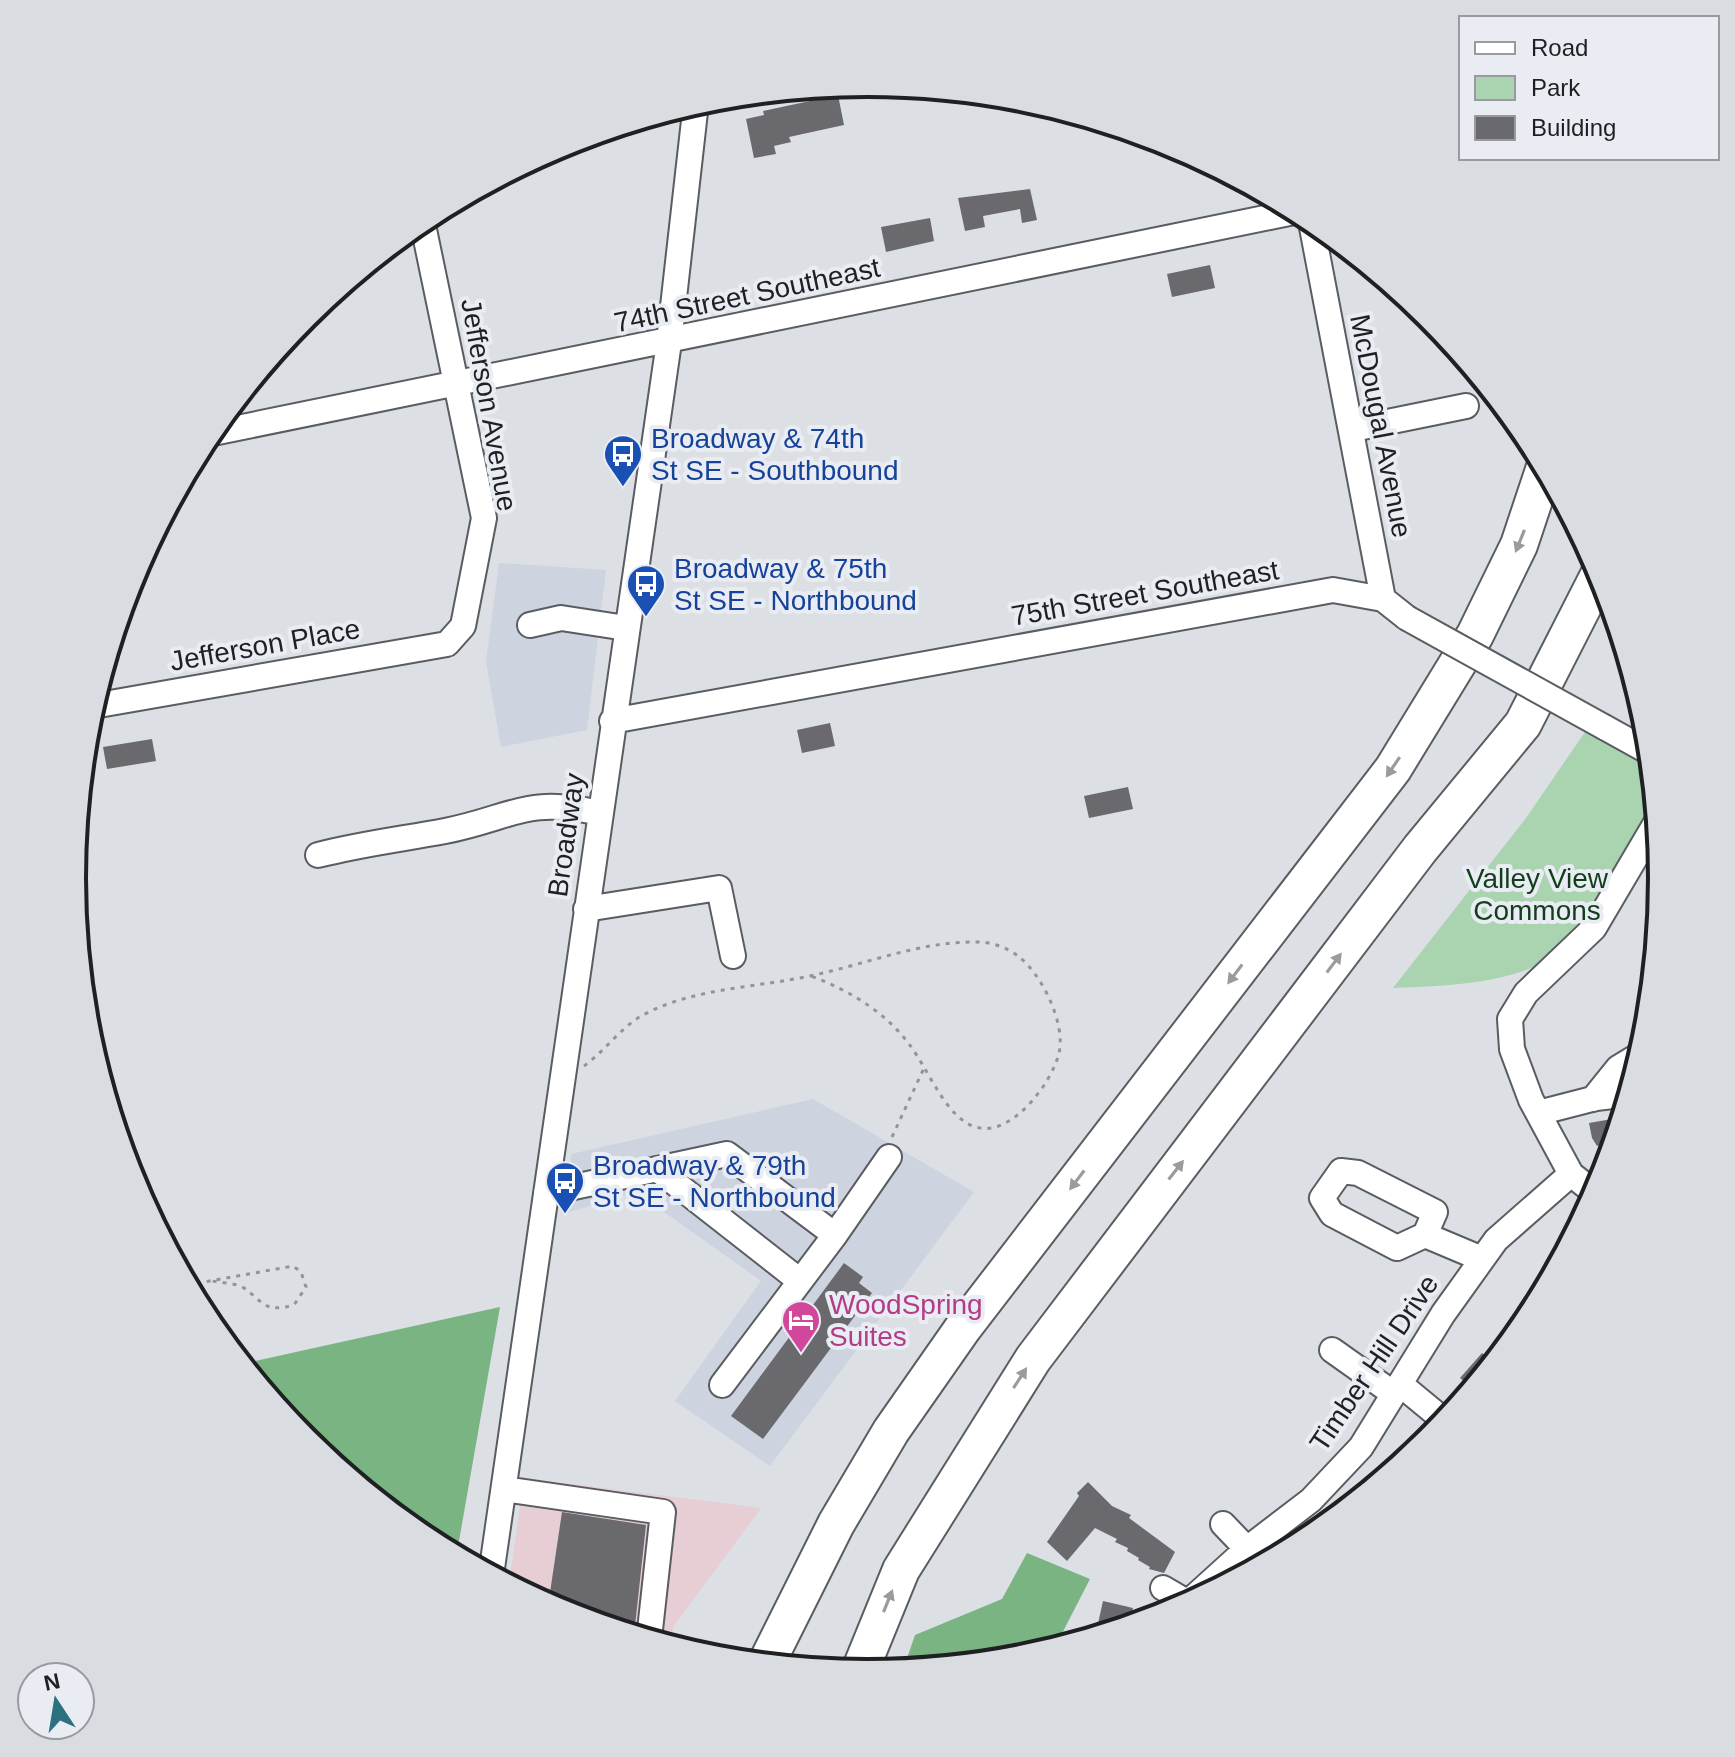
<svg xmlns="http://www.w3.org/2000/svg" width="1735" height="1757" font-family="Arial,sans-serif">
<rect width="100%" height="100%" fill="#dcdfe4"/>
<!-- built -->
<path fill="#cdd4e0" d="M499 563 606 570 587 730 501 747 486 662Z
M813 1099 974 1192 770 1466 675 1401 761 1281 636 1192 566 1213 571 1154Z"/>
<!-- industrial -->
<path fill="#e7cdd4" d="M524 1478 761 1508 673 1627 671 1646 563 1613 509 1584Z"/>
<!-- green -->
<path fill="#a9d4af" d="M1585 732 1647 761C1654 769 1656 785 1654 796 1647 832 1576 947 1543 963 1497 985 1442 986 1393 988L1526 818Z"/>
<!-- forest -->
<path fill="#79b482" d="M500 1307 459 1541 437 1546 425 1540 305 1441 241 1364Z
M1027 1553 1090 1579 1054 1649 1022 1659 903 1670 915 1635 1002 1599Z"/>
<!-- building -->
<path fill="#69696e" d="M838 95 844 125 789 137 791 142 774 146 776 154 754 158 746 119 764 115 763 111Z
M1030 189 1037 220 1022 223 1020 209 983 216 985 227 965 231 958 198Z
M930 218 934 241 886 252 881 227Z
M1210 265 1215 288 1172 297 1167 274Z
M830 723 835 746 802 753 797 730Z
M152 739 156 761 107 769 103 747Z
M1128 787 1133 809 1089 818 1084 796Z
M1612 1119 1616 1138 1612 1150 1602 1153 1600 1145 1597 1146 1592 1138 1589 1123Z
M844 1263 863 1277 859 1283 872 1293 763 1439 731 1416Z
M1482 1353 1494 1363 1473 1389 1460 1378Z
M1088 1482 1112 1506 1131 1515 1129 1518 1175 1552 1164 1573 1149 1569 1150 1567 1138 1560 1139 1558 1127 1551 1128 1548 1115 1542 1117 1539 1095 1528 1067 1561 1047 1542 1079 1496 1077 1493Z
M562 1512 646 1525 634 1635 548 1606Z
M1103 1601 1133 1608 1128 1627 1095 1637Z"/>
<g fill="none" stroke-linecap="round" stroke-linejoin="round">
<!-- minor casing -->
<g stroke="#595c61" stroke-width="28">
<path id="minor" d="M1310 217 1383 599
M1353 429 1466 406
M208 434 1299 211
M530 625 561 618 626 628
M93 706 447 644 463 626 484 518 422 220
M612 721 1333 590 1383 599 1407 618
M1604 727 1651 753
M318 855C360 844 402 839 445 831 511 818 526 796 599 813
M586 909 719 888 733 956
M1593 1099 1618 1068 1641 1054
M1538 1113 1596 1098 1629 1094
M657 1169 800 1281
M546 1193 727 1154 835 1235 722 1385
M1596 1194 1571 1174 1531 1100 1512 1049 1510 1019 1526 993 1594 928 1657 821
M835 1235 889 1157
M1425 1235 1397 1248 1332 1214 1322 1198 1341 1171 1358 1173 1435 1212 1425 1235 1482 1259
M1332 1350 1394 1394
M1400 1384 1446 1422
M504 1489 663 1512 649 1639
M1223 1524 1247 1549
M491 1575 669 342 696 103
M1163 1588 1187 1602
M1182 1608 1247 1549 1311 1500 1361 1447 1443 1314 1496 1240 1571 1174"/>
</g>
<!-- highway casing -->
<g stroke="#595c61" stroke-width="40">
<path id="highway" d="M766 1664 836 1524 891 1431 963 1328 1393 769 1475 635 1519 545 1545 467
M859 1673 901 1570 1033 1359 1420 849 1523 724 1601 571"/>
</g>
<!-- path -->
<path stroke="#929498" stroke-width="3" stroke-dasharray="4 6" stroke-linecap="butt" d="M584 1066C605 1051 621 1027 643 1015 695 987 758 988 814 975 866 964 919 942 973 942 989 941 1006 947 1018 956 1042 974 1066 1024 1059 1053 1052 1083 1011 1138 976 1127 946 1119 928 1068 909 1044 884 1011 850 991 811 976
M892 1137 924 1068
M187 1285 293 1266 301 1272 306 1287 294 1305C264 1313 265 1303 244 1288 236 1283 222 1283 212 1281"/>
<!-- minor -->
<use href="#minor" stroke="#fff" stroke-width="24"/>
<!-- highway -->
<use href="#highway" stroke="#fff" stroke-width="36"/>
<!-- minor-bridge casing -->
<g stroke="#595c61" stroke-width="28" stroke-linecap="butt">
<path id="minor-bridge" d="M1407 618 1604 727"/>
</g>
<!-- minor-bridge -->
<use href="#minor-bridge" stroke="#fff" stroke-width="24"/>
</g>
<!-- one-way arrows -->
<defs><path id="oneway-solid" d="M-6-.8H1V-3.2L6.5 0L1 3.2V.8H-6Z" transform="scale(2)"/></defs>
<g fill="#9a9b9c">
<use href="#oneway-solid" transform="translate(1520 541) rotate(112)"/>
<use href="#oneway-solid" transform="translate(1393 767) rotate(124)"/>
<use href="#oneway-solid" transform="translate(1334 963) rotate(-53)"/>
<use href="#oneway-solid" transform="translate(1235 974) rotate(127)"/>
<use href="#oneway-solid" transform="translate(1176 1170) rotate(-52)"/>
<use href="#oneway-solid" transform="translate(1077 1180) rotate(127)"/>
<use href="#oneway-solid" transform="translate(1020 1378) rotate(-57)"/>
<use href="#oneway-solid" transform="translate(888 1601) rotate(-68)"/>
</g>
<!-- icons -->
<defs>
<g id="bus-pin" transform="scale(2)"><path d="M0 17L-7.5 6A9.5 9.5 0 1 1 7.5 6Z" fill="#1a4fb4" stroke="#e9ecf2"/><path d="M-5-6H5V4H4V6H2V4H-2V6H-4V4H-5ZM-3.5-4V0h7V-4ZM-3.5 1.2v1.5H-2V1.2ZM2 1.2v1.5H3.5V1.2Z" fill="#fff"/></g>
<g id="hotel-pin" transform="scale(2)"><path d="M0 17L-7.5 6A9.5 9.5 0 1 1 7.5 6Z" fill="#d1479c" stroke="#e9ecf2"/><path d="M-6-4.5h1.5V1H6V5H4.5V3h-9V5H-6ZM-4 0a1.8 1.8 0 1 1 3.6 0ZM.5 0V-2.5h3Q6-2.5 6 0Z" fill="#fff"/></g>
</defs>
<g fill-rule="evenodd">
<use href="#bus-pin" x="623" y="454"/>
<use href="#bus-pin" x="646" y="584"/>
<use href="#bus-pin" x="565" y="1181"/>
<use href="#hotel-pin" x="801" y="1320"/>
</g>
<g text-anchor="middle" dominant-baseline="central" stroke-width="8" stroke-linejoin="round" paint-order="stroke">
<!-- street labels -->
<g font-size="28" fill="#1f2022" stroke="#e9ecf2">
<text transform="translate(747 295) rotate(-12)">74th Street Southeast</text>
<text transform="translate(489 405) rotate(80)">Jefferson Avenue</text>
<text transform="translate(1381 426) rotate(79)">McDougal Avenue</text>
<text transform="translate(1145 593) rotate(-10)">75th Street Southeast</text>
<text transform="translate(265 645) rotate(-10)">Jefferson Place</text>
<text transform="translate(566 835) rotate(-82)">Broadway</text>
<text transform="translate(1374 1363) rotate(-56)">Timber Hill Drive</text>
</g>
<!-- transit labels -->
<g font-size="28" fill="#164399" stroke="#e9ecf2" text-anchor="start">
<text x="651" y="438">Broadway &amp; 74th<tspan x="651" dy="32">St SE - Southbound</tspan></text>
<text x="674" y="568">Broadway &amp; 75th<tspan x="674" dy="32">St SE - Northbound</tspan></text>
<text x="593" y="1165">Broadway &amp; 79th<tspan x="593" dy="32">St SE - Northbound</tspan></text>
</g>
<!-- park labels -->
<g font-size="28" fill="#123e1c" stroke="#e9ecf2">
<text x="1537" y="878">Valley View<tspan x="1537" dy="32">Commons</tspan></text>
</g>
<!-- hotel labels -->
<g font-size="28" fill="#b23c85" stroke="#e9ecf2" text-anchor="start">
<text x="829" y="1304">WoodSpring<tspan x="829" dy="32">Suites</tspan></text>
</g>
</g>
<!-- crop -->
<path d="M0 0H1735V1757H0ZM86 878a781 781 0 1 1 1562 0a781 781 0 1 1-1562 0Z" fill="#d9dce1" fill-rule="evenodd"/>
<path fill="none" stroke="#1f2022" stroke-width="4" d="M86 878a781 781 0 1 1 1562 0a781 781 0 1 1-1562 0Z"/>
<!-- legend -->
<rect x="1459" y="16" width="260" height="144" fill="#e9ecf2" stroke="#989a9f" stroke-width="2"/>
<rect x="1475" y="42" width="40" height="12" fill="#ffffff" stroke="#989a9f" stroke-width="2"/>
<text x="1531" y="56" font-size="24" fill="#1f2022">Road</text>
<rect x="1475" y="76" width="40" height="24" fill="#a9d4af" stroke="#989a9f" stroke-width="2"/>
<text x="1531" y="96" font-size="24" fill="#1f2022">Park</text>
<rect x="1475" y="116" width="40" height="24" fill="#69696e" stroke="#989a9f" stroke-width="2"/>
<text x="1531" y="136" font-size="24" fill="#1f2022">Building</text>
<!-- north arrow -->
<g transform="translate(56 1701) rotate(348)"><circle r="38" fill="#e9ecf2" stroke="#989a9f" stroke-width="2"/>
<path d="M0-6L14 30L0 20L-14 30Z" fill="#2c7180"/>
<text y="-12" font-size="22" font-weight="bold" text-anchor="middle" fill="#1f2022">N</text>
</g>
</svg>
